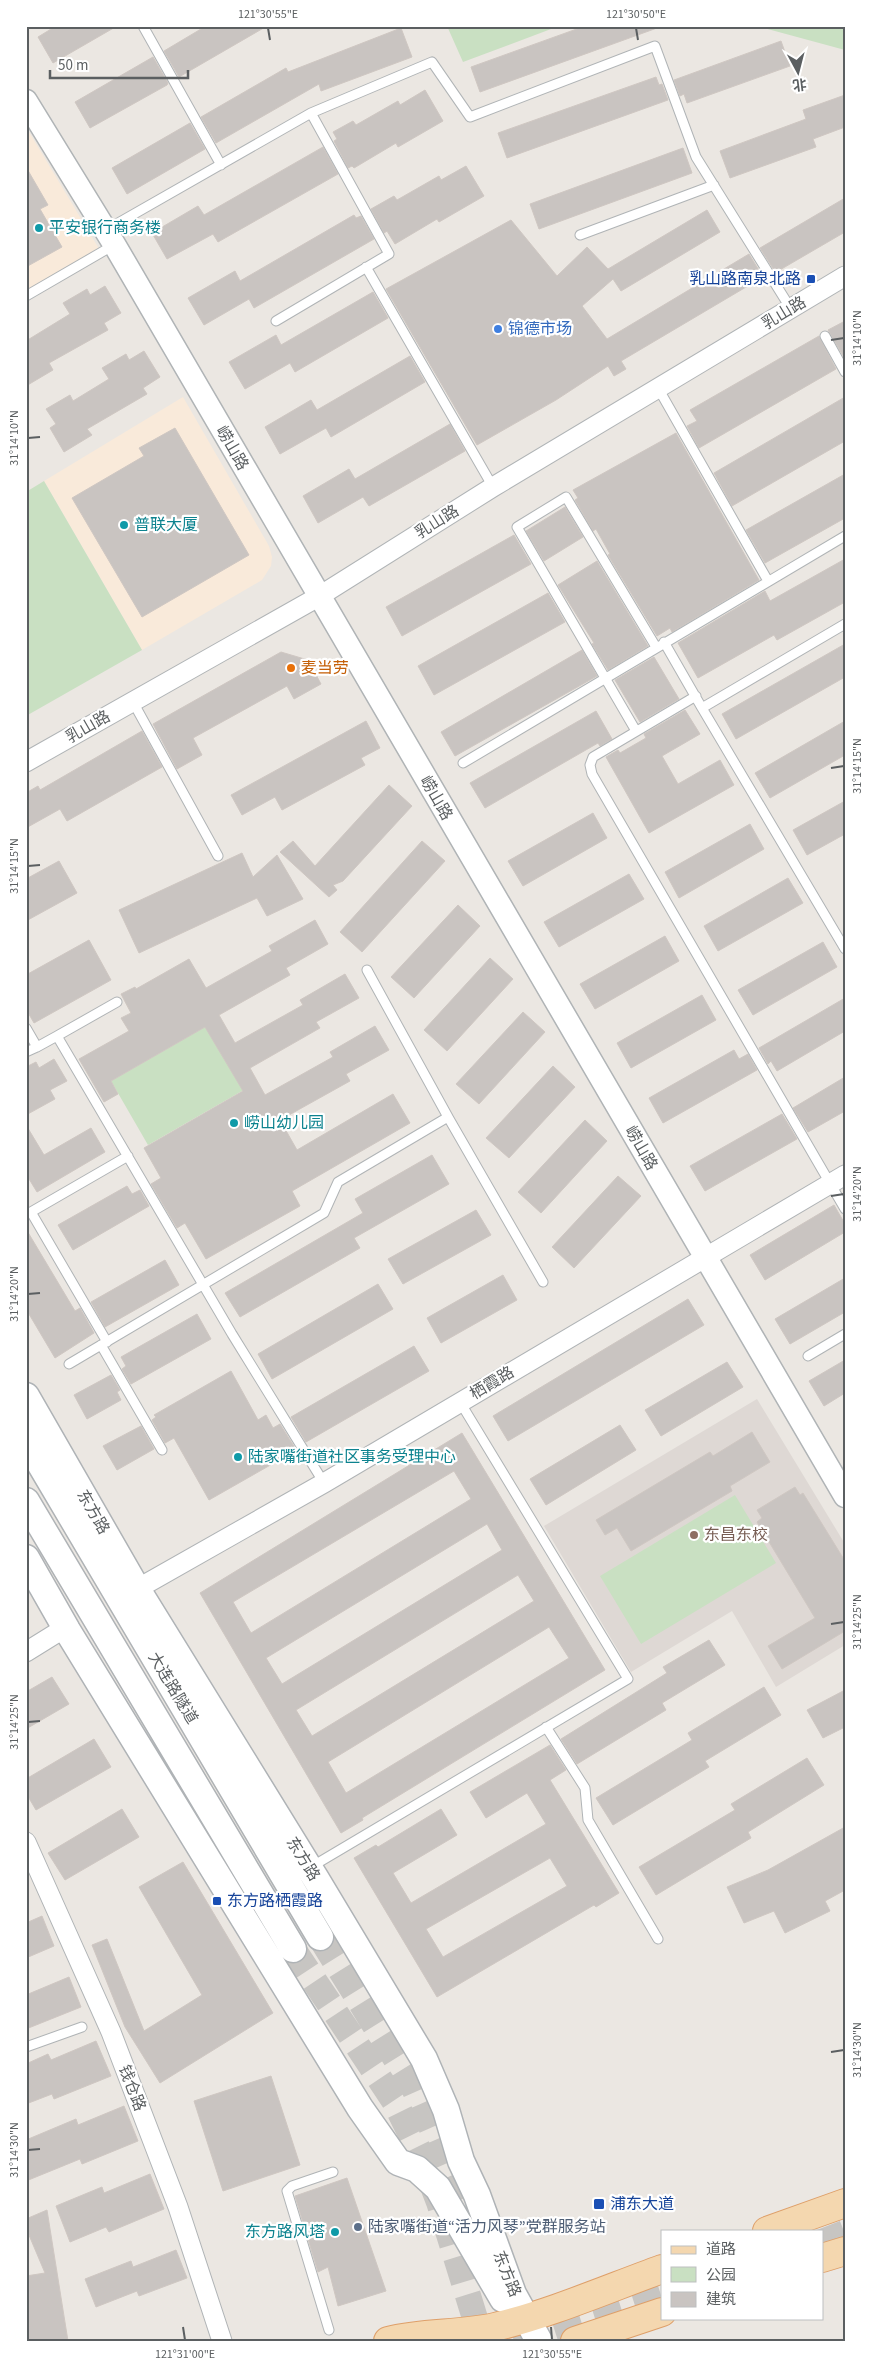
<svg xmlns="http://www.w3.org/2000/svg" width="871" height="2367" font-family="'Source Sans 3','Noto Sans SC',sans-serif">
<rect width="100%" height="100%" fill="#ebe7e2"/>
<!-- commercial -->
<path fill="#f9eada" d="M26 127 101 252 26 296Z
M183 397 269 546 272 557 271 566 262 580 142 650 44 481Z"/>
<!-- education -->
<path fill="#ded8d4" d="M757 1399 845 1544V1645L776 1687 732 1611 631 1672 544 1526Z"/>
<!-- green -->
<path fill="#c9e0c2" d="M447 26H559L463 62Z
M756 26H845V50Z
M44 481 142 650 26 716V492Z
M212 1023C218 1055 226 1065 249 1087L148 1145 111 1081Z
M735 1495 776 1563 641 1644 600 1576Z"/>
<!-- building -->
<path fill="#c9c4c1" stroke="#cfc7c2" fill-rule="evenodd" d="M56 26H117L53 63 38 37Z
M206 26H267L179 77 164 51Z
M585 26H657V28L480 92 471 67Z
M401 28 412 57 321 91 319 84 216 143 201 117 286 68 288 72Z
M781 41 790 66 687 103 684 94 680 96 674 80Z
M153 57 168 83 167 85 90 128 75 102Z
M656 77 659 85 662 84 668 100 507 158 498 133Z
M425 90 443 121 398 147 396 143 354 168 352 166 348 168 334 141 337 139 333 132 353 121 356 125 398 101 400 105Z
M845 95V127L813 139 816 147 730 178 720 151 806 119 803 110Z
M190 123 205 149 127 194 112 168Z
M323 147 338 174 218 242 213 234 167 259 152 233 198 206 204 215Z
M683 148 692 173 539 229 530 204Z
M466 166 484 196 439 222 437 219 395 244 387 231 384 233 371 209 394 196 397 200 439 176 441 180Z
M26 167 48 205 40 209 62 247 26 267Z
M845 198V232L778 271 777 269 774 270 760 248Z
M707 210 720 232 621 291 613 279 582 306 607 339 749 254 763 277 621 361 626 369 614 376 608 366 556 400 477 445 386 289 511 220 557 276 587 247 608 269Z
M354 215 356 218 361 216 374 239 254 308 249 299 204 325 188 298 235 271 240 281Z
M105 286 121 313 104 323 108 330 49 363 53 370 26 386V341L70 314 63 303 87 289 90 295Z
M373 292 388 318 295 372 290 363 245 389 229 362 276 335 281 345Z
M845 321V359L828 330Z
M819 336 836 369 699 448 687 426 697 421 690 410Z
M144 351 160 377 143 388 147 394 87 429 92 435 64 452 50 428 56 424 46 409 70 395 73 401 109 379 102 368 126 354 129 360Z
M410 356 425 382 331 437 326 428 280 454 265 427 311 400 317 410Z
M845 397V441L732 506 714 473Z
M450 424 465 451 369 506 363 497 318 523 303 496 349 469 355 479Z
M175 428 249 555 142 617 72 498 144 456 139 448Z
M676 433 759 580 672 632 670 628 657 636 608 555 610 554 596 529 593 531 575 500 578 498 573 490Z
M845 474V518L765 563 746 530Z
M565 507 583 537 544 561 526 531Z
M514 535 531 564 402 636 386 607Z
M845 559V602L777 640 774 635 698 678 678 643 765 591 770 601Z
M597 561 648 646 608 670 592 644 594 643 558 585Z
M548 593 565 622 434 695 418 666Z
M845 644V677L736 739 722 714Z
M582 650 597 676 455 756 441 732Z
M281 652 308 660 321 684 294 699 287 686 193 738 202 755 177 769 153 724Z
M654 657 679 699 640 722 615 680Z
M685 710 700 734 662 756 678 784 720 760 734 785 649 833 606 757 618 750 620 753 646 738 644 734Z
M596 711 612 739 600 746 598 743 485 808 470 783Z
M366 721 380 748 361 758 365 765 282 810 275 797 242 815 231 795Z
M845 721V755L770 798 755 773Z
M142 731 162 767 67 821 60 809 26 828V793L38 786 40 790Z
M389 785 412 806 343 881 333 885 337 890 329 897 280 852 293 841 315 866Z
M845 801V834L807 855 793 830Z
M593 813 607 838 523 886 508 861Z
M750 824 764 849 679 898 665 872Z
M422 841 445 861 362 952 340 932Z
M242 853 253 877 277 855 303 899 267 916 257 898 139 953 119 910Z
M59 861 77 893 26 921V879Z
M629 874 644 899 559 947 544 922Z
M788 878 803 903 718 951 704 926Z
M458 905 480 926 414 998 391 977Z
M315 920 328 944 286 968 290 975 219 1015 235 1043 303 1005 300 1000 345 974 359 998 316 1022 320 1028 250 1068 265 1095 333 1057 330 1052 375 1026 389 1050 346 1074 350 1081 280 1120 297 1150 393 1094 410 1123 292 1191 300 1206 206 1259 185 1223 177 1228 151 1184 161 1178 144 1148 243 1091 205 1027 111 1081 118 1094 104 1102 79 1059 129 1031 121 1018 131 1013 121 994 135 987 136 989 189 959 206 988 272 951 269 946Z
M665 936 679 961 595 1009 580 984Z
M89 940 111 980 34 1023 26 1009V975Z
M823 942 837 967 753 1015 738 990Z
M490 958 513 979 447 1051 424 1030Z
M702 995 716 1020 631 1068 617 1043Z
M845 998V1031L777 1071 771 1061 768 1064 759 1048Z
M523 1012 545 1032 479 1104 456 1084Z
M734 1050 739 1059 748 1054 757 1070 663 1123 649 1098Z
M54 1059 67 1081 50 1090 55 1099 26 1115V1067L36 1062 39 1068Z
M553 1066 575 1087 509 1158 486 1138Z
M845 1077V1111L808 1132 793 1108Z
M782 1114 797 1139 705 1191 690 1166Z
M585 1120 607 1141 541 1213 518 1192Z
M26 1125 44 1155 91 1128 105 1152 37 1192 26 1174Z
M432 1155 449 1184 354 1238 360 1248 240 1317 225 1293 363 1213 355 1199Z
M618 1176 641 1196 574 1268 552 1247Z
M127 1186 132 1194 140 1190 149 1206 73 1250 58 1225Z
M834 1205 845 1224V1232L765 1280 750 1255Z
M476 1210 491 1235 403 1284 388 1259Z
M26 1229 75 1311 80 1308 94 1333 55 1358 26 1309Z
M165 1260 179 1285 105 1327 91 1302Z
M503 1275 517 1300 441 1343 427 1318Z
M845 1278V1312L790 1344 775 1319Z
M378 1284 393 1309 272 1379 258 1354Z
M688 1299 704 1325 508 1441 493 1416Z
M197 1314 211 1339 131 1384 122 1369 126 1366 121 1357Z
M414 1346 429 1371 306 1442 291 1417Z
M845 1360V1393L824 1406 809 1381Z
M727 1362 743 1387 661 1436 645 1410Z
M231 1371 258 1420 266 1415 273 1428 280 1424 295 1448 287 1453 288 1455 209 1500 174 1438 165 1443 152 1420 156 1417 154 1415Z
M111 1375 120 1390 117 1392 121 1400 87 1419 74 1395Z
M620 1425 636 1450 546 1505 530 1479Z
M141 1426 154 1449 117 1470 103 1446Z
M752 1432 770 1462 730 1486 732 1491 631 1551 617 1528 605 1535 596 1520 710 1452 713 1456Z
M462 1433 605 1670 362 1818 363 1820 341 1833 200 1593ZM454 1471 471 1499 251 1633 233 1602ZM487 1524 502 1550 282 1684 266 1658ZM518 1575 534 1601 312 1736 296 1710ZM549 1627 569 1658 346 1793 328 1762Z
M795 1487 800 1495 803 1493 845 1561V1631L782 1669 768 1646 815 1618 757 1522 762 1518 757 1510Z
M709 1640 725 1665 662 1703 666 1710 577 1764 561 1739 667 1673 663 1667Z
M52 1677 69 1704 26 1729V1692Z
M764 1687 781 1715 705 1761 709 1767 613 1825 596 1798 692 1740 688 1733Z
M845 1690V1727L823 1738 807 1710Z
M94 1739 111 1767 36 1810 26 1793V1779Z
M550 1745 566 1770 550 1780 619 1893 596 1907 594 1905 437 1997 354 1858 376 1845 378 1847 441 1809 457 1835 393 1873 411 1903 546 1824 527 1793 486 1818 470 1792ZM550 1858 567 1886 443 1957 426 1929Z
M807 1758 824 1785 748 1832 751 1838 656 1895 639 1867 735 1810 731 1804Z
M122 1809 139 1837 65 1880 48 1853Z
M845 1827V1890L825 1901 830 1911 785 1933 774 1911 744 1923 727 1887 768 1870Z
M183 1862 273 2013 160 2083 125 2027 92 1945 107 1939 144 2031 202 1995 139 1887Z
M42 1916 54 1946 26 1958V1923Z
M69 1977 81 2007 26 2029V1995Z
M96 2041 111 2076 54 2099 52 2094 26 2104V2064L48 2054 51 2060Z
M271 2076 300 2165 223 2191 194 2101Z
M124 2106 138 2141 82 2164 80 2159 26 2181V2140L76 2119 78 2125Z
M150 2174 164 2209 109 2232 106 2227 70 2242 56 2206 102 2187 104 2193Z
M347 2178 386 2291 338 2306 328 2267 318 2272 295 2196Z
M47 2210 68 2341H26V2276L45 2273 26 2228V2219Z
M176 2250 187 2278 139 2296 137 2291 96 2307 85 2279 131 2261 133 2267Z"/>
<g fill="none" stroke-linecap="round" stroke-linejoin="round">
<!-- secondary-tunnel -->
<path stroke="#c7c5c2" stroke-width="26" stroke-dasharray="26 13" stroke-linecap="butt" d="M320 1937 414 2088 462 2196 477 2244
M293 1949 395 2102 420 2153 439 2202 482 2341"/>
<!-- primary-tunnel -->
<path stroke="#c7c5c2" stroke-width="28" stroke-dasharray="28 14" stroke-linecap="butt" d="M822 2243 845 2234
M514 2341 662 2294"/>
<!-- service casing -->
<g stroke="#b0b4b6" stroke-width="11">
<path id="service" d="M143 26 221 165
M106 230 311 113 432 62 470 117 655 46 696 157 791 309
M580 235 714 185
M366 267 493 487
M26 296 114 245
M276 321 389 254 311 113
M825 336 845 372
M658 388 768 581
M845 624 702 708 845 949
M664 642 702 708
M696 696 593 757 590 765 592 774 845 1209
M133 702 218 856
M636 731 517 527 566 497 656 647
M463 763 845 536
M367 970 448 1117
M26 1028 37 1047 26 1052
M57 1036 117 1002
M37 1047 57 1036 232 1334 324 1483
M107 1342 31 1212 128 1156
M101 1345 162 1450
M808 1356 845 1334
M69 1364 324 1213 338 1182 448 1117 543 1282
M546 1727 585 1788 588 1820 658 1939
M311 1867 628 1679 460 1402
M26 2047 82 2027
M329 2330 287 2191 292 2186 333 2172"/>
</g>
<!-- minor casing -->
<g stroke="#b0b4b6" stroke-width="21">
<path id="minor" d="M26 762 318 597 493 487 845 276
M137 1589 324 1483 845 1175
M26 1652 55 1634 67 1630
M26 1842 111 2032 178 2207 222 2341"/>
</g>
<!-- tertiary casing -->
<g stroke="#b0b4b6" stroke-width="25">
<path id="tertiary" d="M26 101 114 244 845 1496"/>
</g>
<!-- secondary casing -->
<g stroke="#afb3b6" stroke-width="29">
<path id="secondary" d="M26 1396 137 1589 316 1879 424 2059 446 2110 461 2161 477 2195 513 2294 539 2341
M26 1440 320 1937
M26 1501 293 1949
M26 1558 67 1630 360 2108 398 2162 417 2169 438 2188 503 2299"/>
</g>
<!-- primary casing -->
<g stroke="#de9f69" stroke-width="30">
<path id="primary" d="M767 2231 845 2203
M822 2258 845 2251
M388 2341C423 2332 460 2335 495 2327 552 2313 607 2289 662 2269
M575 2341 662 2312"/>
</g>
<!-- service -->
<use href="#service" stroke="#fff" stroke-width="9"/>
<!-- minor -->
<use href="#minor" stroke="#fff" stroke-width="19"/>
<!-- tertiary -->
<use href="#tertiary" stroke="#fff" stroke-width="22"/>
<!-- secondary -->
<use href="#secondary" stroke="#fff" stroke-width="26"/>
<!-- primary -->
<use href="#primary" stroke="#f4d7af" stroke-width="28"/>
</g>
<!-- ticks -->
<path fill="none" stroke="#5b5f61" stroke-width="2" d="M268 28 270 40M636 28 638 40M831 340 844 338M28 438 40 437M831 768 844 766M28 866 40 865M831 1196 844 1194M28 1294 40 1293M831 1624 844 1622M28 1722 40 1721M831 2052 844 2050M28 2150 40 2149M183 2327 185 2340M551 2327 552 2340"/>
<!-- markers -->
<g fill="#0f9aa8" stroke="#fff" stroke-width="2">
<circle cx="39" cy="228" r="5"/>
<circle cx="124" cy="525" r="5"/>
<circle cx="234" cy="1123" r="5"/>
<circle cx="238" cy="1457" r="5"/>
<circle cx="335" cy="2232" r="5"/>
</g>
<g fill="#1a4fb4" stroke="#fff" stroke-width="2">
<rect x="806" y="274" width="10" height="10" rx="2.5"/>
<rect x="212" y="1896" width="10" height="10" rx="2.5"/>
<rect x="593" y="2198" width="12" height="12" rx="2.5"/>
</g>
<circle fill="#3f7fe0" stroke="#fff" stroke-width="2" cx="498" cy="329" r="5"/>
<circle fill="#e8710a" stroke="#fff" stroke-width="2" cx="291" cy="668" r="5"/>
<circle fill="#8d6e63" stroke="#fff" stroke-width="2" cx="694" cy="1535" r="5"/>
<circle fill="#5c6f8a" stroke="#fff" stroke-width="2" cx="358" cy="2227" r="5"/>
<g text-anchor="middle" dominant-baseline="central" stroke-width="4.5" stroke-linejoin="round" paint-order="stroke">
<!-- culture labels -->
<g font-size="16" fill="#0d838f" stroke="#fff" text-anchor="start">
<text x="49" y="228">平安银行商务楼</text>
<text x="134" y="525">普联大厦</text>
<text x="244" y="1123">崂山幼儿园</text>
<text x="248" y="1457">陆家嘴街道社区事务受理中心</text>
<text x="325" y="2232" text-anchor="end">东方路风塔</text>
</g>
<!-- transit labels -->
<g font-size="16" fill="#164399" stroke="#fff" text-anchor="start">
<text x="801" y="279" text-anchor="end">乳山路南泉北路</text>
<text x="227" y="1901">东方路栖霞路</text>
<text x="610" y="2204">浦东大道</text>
</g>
<!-- street labels -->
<g font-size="16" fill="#5b5f61" stroke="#fff">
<text transform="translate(784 313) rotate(-31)">乳山路</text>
<text transform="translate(232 448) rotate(60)">崂山路</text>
<text transform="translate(437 522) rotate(-32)">乳山路</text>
<text transform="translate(88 727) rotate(-30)">乳山路</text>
<text transform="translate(436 798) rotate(60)">崂山路</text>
<text transform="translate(641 1148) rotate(60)">崂山路</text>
<text transform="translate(492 1383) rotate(-31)">栖霞路</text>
<text transform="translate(93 1512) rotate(60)">东方路</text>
<text transform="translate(173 1688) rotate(59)">大连路隧道</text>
<text transform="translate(303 1859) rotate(58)">东方路</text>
<text transform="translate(132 2088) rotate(69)">钱仓路</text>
<text transform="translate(507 2274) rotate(68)">东方路</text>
</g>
<!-- shop labels -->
<g font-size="16" fill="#366cbe" stroke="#fff" text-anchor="start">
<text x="508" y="329">锦德市场</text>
</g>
<!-- food labels -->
<g font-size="16" fill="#c56008" stroke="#fff" text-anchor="start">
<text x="301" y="668">麦当劳</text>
</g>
<!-- education labels -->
<g font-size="16" fill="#785e54" stroke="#fff" text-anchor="start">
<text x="704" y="1535">东昌东校</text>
</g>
<!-- service labels -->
<g font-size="16" fill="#4e5e75" stroke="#fff" text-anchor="start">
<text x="368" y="2227">陆家嘴街道“活力风琴”党群服务站</text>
</g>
</g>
<!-- border -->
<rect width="871" height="2367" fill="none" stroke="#ffffff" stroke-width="55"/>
<!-- legend -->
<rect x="661" y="2230" width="162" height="90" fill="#ffffff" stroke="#bdbfc0"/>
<rect x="671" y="2246" width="25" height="8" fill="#f4d7af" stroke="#bdbfc0"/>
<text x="706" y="2254" font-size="15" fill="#5b5f61">道路</text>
<rect x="671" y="2267" width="25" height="15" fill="#c9e0c2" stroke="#bdbfc0"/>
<text x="706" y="2280" font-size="15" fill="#5b5f61">公园</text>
<rect x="671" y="2292" width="25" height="15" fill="#c9c4c1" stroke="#bdbfc0"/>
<text x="706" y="2304" font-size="15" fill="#5b5f61">建筑</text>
<!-- north arrow -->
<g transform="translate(798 72) rotate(173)" stroke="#ffffff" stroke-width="4" paint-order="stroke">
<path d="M0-4L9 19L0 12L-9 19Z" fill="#5b5f61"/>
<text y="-8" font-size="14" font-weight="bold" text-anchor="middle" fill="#5b5f61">北</text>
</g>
<!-- scale -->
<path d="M50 70v8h138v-8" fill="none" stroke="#5b5f61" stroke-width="2.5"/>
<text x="58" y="70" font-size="15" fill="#5b5f61" stroke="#ffffff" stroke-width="4" paint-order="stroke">50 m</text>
<rect x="28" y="28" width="816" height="2312" fill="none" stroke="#5b5f61" stroke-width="2"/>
<g font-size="12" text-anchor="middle" fill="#5b5f61">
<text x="268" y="18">121°30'55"E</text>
<text x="636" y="18">121°30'50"E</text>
<text transform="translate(857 338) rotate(-90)" y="4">31°14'10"N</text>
<text transform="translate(14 438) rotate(-90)" y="4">31°14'10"N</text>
<text transform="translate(857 766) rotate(-90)" y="4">31°14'15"N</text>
<text transform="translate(14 866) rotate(-90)" y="4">31°14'15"N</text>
<text transform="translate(857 1194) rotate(-90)" y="4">31°14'20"N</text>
<text transform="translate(14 1294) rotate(-90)" y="4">31°14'20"N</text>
<text transform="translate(857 1622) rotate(-90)" y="4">31°14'25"N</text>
<text transform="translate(14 1722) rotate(-90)" y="4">31°14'25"N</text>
<text transform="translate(857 2050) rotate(-90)" y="4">31°14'30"N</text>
<text transform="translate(14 2150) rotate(-90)" y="4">31°14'30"N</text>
<text x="185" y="2358">121°31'00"E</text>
<text x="552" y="2358">121°30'55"E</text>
</g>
</svg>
